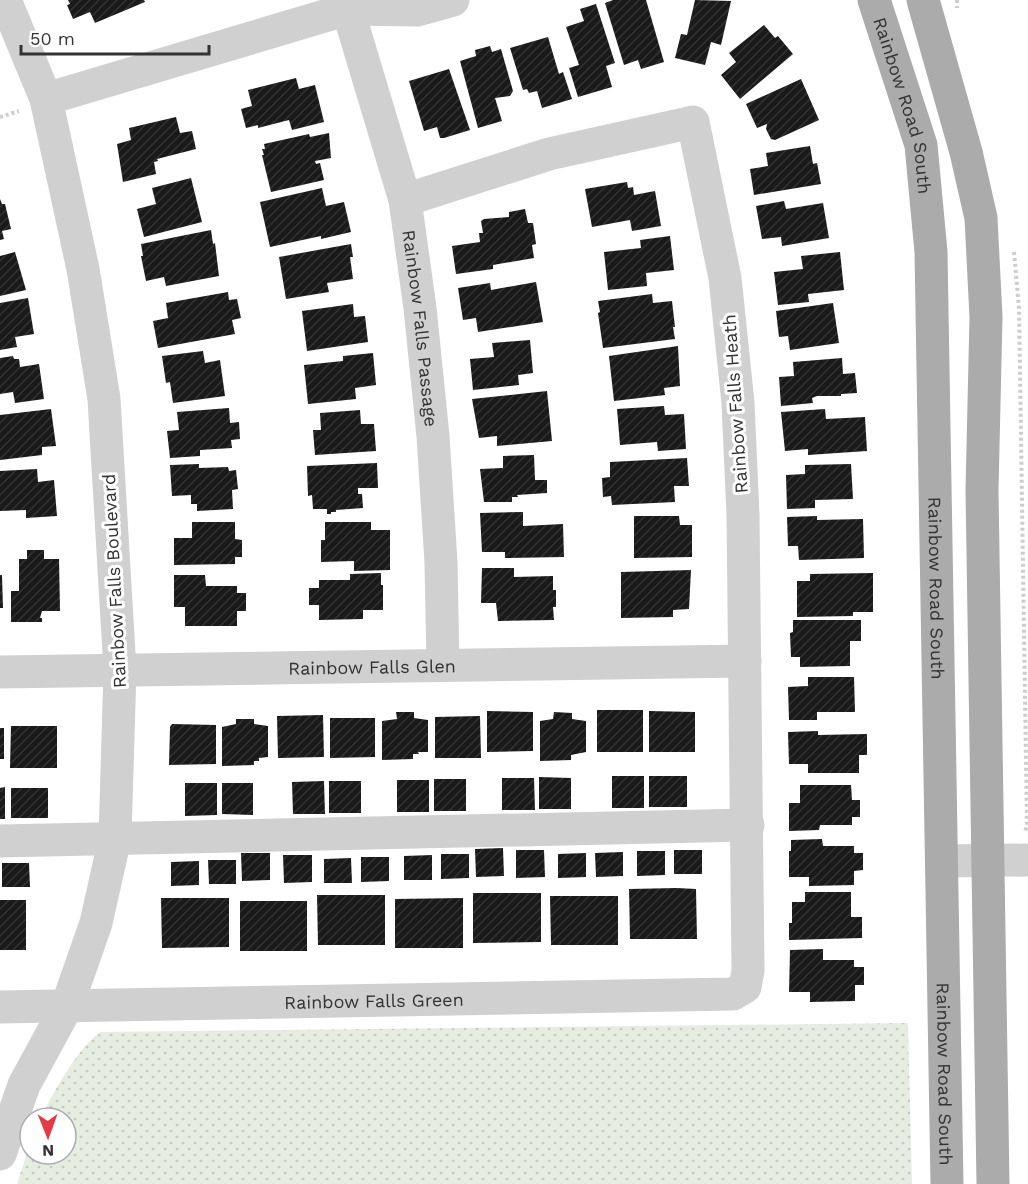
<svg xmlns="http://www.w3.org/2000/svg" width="1028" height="1184" font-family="'Work Sans',sans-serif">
<defs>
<pattern id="grass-dots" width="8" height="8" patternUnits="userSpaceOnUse" patternTransform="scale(1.5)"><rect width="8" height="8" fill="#e6ecdf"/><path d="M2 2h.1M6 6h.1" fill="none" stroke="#c6cbc0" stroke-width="1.8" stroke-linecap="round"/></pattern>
<pattern id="building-hatch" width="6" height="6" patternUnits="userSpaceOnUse" patternTransform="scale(1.5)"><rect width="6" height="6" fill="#1a1a1a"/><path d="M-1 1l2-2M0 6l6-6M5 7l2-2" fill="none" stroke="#333"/></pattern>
</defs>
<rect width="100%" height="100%" fill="#fff"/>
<!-- grass -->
<path fill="url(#grass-dots)" d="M908 1023 912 1184H17L30 1144V1154H66V1118H41C51 1096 80 1044 101 1032Z"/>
<!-- building -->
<path fill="url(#building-hatch)" d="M68 0H144L145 2 95 23 90 12 73 19 67 5 70 4Z
M613 0H646L664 62 641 69 638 60 624 65 605 3Z
M695 0 731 1 721 45 711 42 705 65 675 58 681 34 687 35Z
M596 4 615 63 606 66 612 87 578 97 569 68 579 65 566 27 584 21 580 9Z
M764 25 775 38 778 36 793 54 740 99 721 75 736 62 729 53Z
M548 37 559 74 563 72 572 99 542 108 537 91 529 93 527 89 523 90 510 48Z
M490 46 492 52 501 49 513 91 510 96 495 98 502 121 478 128 460 61 476 56 475 50Z
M449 69 470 130 444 138H440L437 127 424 131 409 81Z
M296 78 299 89 315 85 324 122 292 130 289 120 258 128V125L246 128 241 109 252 106 248 90Z
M801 79 819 120 775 140 771 139 766 129 767 124 757 128 746 104Z
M176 117 180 133 192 131 196 149 157 159 158 161 154 162 156 174 123 182 117 144 131 140 129 128Z
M329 133 331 158 315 161 316 164 320 163 324 180 271 192 262 155H264L262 149H265L264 144 309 134 310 137Z
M810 146 813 164 817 163 821 184 754 195 750 169 768 166 766 153Z
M191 178 202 222 144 237 137 209 156 204 152 188Z
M627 182 628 188 633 187 634 195 655 191 661 226 632 231 630 220 592 227 585 189Z
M322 188 326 206 344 202 351 232 321 239V236L270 247 260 202Z
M0 199 2 204H5L11 229 2 231 4 239 0 240Z
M784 201 786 209 823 203 829 238 782 246 781 237 762 239 756 206Z
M525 209 528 223H533L536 244 532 245 534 258 493 265V269L456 274 452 246 480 242 479 233H483L481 221 484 219 509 217V212Z
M211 230 213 244 215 243 219 276 166 286 164 277 146 281 141 256H143L141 244Z
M670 236 674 270 646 273 647 286 608 290 604 252 641 248 640 240Z
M351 244 353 257H350L353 279 327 283 329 292 286 299 279 257Z
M15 252 26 290 0 296V256Z
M840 252 844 290 808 294 809 302 778 305 774 272 803 269 801 256Z
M536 282 543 322 478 332 476 318 463 320 458 288 490 283 491 290Z
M228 292 229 300 237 299 241 318 232 320 235 334 158 348 153 321 168 318 166 303Z
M652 294 653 303 672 301 675 327H673L675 339 603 348 598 313 600 312 598 301Z
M28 298 34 334 15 337 17 347 0 350V303Z
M833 303 839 343 790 350 788 336 779 337 776 311Z
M353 304 354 317 365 316 368 342 307 351 302 311Z
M530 340 533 373 518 375 519 385 473 390 470 359 494 357 492 343Z
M678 346 680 386 664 388 665 395 614 401 609 356Z
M203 351 205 363 220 360 225 396 173 403 170 382 166 383 162 356Z
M373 353 376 385 355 388 356 399 308 404 304 365 343 361V356Z
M13 356 14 359H19L20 367 39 364 44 399 15 403 13 392 0 394V358Z
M842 358 843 374 855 373 857 393 841 394V396H817L812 398 813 403 781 406 779 377 794 376 793 362Z
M547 391 552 441 497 446V436L479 438 472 399Z
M664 406 665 415 684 414 686 449 658 451 657 442 620 445 617 409Z
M229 408 230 423 239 422 240 439 231 440 232 448 200 450V456L170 458 167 431 179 430 177 412Z
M51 409 56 446 42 447V455L0 460V415Z
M825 409 826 419 865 417 867 451 808 455V449L785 451 781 412Z
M360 410 361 424H374L376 451 315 455 313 430H321L320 413Z
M534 455 535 480H547V493L517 495 518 497H512V502H484L480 469 503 468V456Z
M687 458 689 486H674L675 502 612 505 611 496 603 497 602 478 610 477V462Z
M377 463 378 488H358V494H362L363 508 336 510V512H331V514H327V509H313L312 495 308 496 307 466Z
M199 464V468L228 467 229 471 236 470 238 489 232 490 233 509 197 511V504H191V495L172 496 170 465Z
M851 464 853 499 815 500V508L787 509 786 475 805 474V465Z
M37 469 38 482 54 480 57 516 26 518V510L0 511V471Z
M523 512V526L563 524 564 557 505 558V552H482L480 513Z
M634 516H679L680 525H692V557L634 558Z
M817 516V520L863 519 864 558 799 560 798 546H788L787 517Z
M192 522H235V539L242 540V557H235V564L174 565V538H192Z
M325 522H371V530H390V570L354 571V561L321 562V540H325Z
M27 550H44V559H59L60 611H42L40 618H42V622H11V591H19V559H27Z
M482 568H514V577L553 576V590H556V607H553L554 620 498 621 496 603H481Z
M691 570 689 609 673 610V617L621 618V572Z
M381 573V585H383V610H363V619L319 620V605H309V588H319V580H350V574Z
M873 573V612H853V616L797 617V581H810V574Z
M0 575H2L3 608H0Z
M174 575H205L206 586H237V593H246V611H237V626H185V607H174Z
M793 620H861V641H850V666L800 667V657H791L790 633 793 632Z
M808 677H854L855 712H817V720H789L788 687 808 686Z
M597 710H643V752H597Z
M487 711 533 712V751L487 752Z
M649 711 695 712V752H649Z
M396 712H414V718L428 720V752H418L419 754H413V759L382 760V721L397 719Z
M554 712 572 713V719L586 721V752L571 755V760L540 761V721L553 719Z
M323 715 324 757 278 758 277 716Z
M480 716 481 758H435V717Z
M330 718H375V757L330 758Z
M236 719H254V724L268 726V757L259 758V761H254V765L222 766V727L236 724Z
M172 724 216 725V764L169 765 170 727Z
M11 726H57V768H10Z
M0 728H4V759H0Z
M818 731V735L867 734V755H859V773H808V764H789L788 732Z
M612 776H644V808H612Z
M649 776H687V807H649Z
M539 777 571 778V809H539Z
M502 778H534L535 810H502Z
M434 779H466V811H434Z
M397 780H429V812H397Z
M324 781 325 814H293L292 782Z
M329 781H361V813H329Z
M185 783H217V815L185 816Z
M222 783H253V815L222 814Z
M800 785H851L852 800H860V817H852V825H820L819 830 789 831V803H800Z
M5 787V819H0V788Z
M11 788H48V818H11Z
M822 839 823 846H854V853H863V870L854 871V885L809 886V877H789V851H791V840Z
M503 848 504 876 476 877 475 849Z
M516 850H544L545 877 516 878Z
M674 850H702V874H674Z
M637 851H665V875L637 876Z
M623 852V876L596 877 595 853Z
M241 853H270V880L242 881Z
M586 853V877L558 878V854Z
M441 854H469V878L441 879Z
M283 855H312V882L284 883Z
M432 855V880H404V856Z
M361 857H389V881L361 882Z
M351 858 352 883H324V859Z
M208 860H236V884H209Z
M199 861V885L171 886V862Z
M2 863H29L30 887H2Z
M677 888 696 889 697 939H630L629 889Z
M805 892H851V917H862V938L789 940V923H792V902H805Z
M473 893H541V942L473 943Z
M317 895H385V945H318Z
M550 896H618V945H551Z
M161 898H229V947L162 948Z
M463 898V948H395V899Z
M0 900H26V950H0Z
M240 901H307V951H240Z
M823 949V960H854V967H864V985H855V1001L810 1002V992H789L790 950Z"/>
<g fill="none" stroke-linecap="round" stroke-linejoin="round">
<!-- path -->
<path stroke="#cdcdcd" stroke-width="4" stroke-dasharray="3 3" stroke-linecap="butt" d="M957 0V8
M0 117 19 111
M1014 252 1019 308 1027 825 1025 832"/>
<!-- minor -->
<g stroke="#d0d0d0" stroke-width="33">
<path id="s1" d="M345 0 405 200 420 308 433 436 441 562 443 665"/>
<path d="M348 9 417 10 453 0"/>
<path d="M46 99 348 9 363 0"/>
<path id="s2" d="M0 672 745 661"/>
<path d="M0 841 748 825"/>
<path d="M942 861 1028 860"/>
<path id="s3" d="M0 1007 733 994 745 987 748 971 743 515 738 403 725 278 693 122 549 154 405 200"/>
<path d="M0 1154 24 1085 67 1006 96 923 115 838 120 670 104 399 83 269 46 99 5 0"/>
</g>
<!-- major -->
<g stroke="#ababab" stroke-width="33">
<path id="s4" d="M874 0 921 145 931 252 947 1184"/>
<path d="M923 0 966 152 981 218 986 317 982 490 993 1184"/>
</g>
</g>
<g text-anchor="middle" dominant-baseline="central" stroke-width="6" stroke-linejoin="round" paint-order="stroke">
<!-- street labels -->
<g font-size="18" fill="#333" stroke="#fff">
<text stroke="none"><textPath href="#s4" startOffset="110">Rainbow Road South</textPath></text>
<text stroke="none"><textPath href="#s1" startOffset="338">Rainbow Falls Passage</textPath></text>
<text transform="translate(735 404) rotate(-94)">Rainbow Falls Heath</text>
<text transform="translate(114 581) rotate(-93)">Rainbow Falls Boulevard</text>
<text stroke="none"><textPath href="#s4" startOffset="596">Rainbow Road South</textPath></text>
<text stroke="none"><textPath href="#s2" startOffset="372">Rainbow Falls Glen</textPath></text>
<text stroke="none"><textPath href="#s3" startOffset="374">Rainbow Falls Green</textPath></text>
<text stroke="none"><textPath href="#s4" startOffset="1082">Rainbow Road South</textPath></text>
</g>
</g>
<!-- north arrow -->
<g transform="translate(48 1136) rotate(179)"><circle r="28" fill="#ffffff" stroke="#adadad" stroke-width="1.5"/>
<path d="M0-4.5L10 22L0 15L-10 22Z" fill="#e63946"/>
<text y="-9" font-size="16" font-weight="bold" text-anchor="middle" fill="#333333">N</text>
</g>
<!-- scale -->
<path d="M21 45v9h188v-9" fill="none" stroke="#333333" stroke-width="3"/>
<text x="30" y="45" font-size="18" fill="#333333" stroke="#ffffff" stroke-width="4.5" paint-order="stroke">50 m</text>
</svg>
